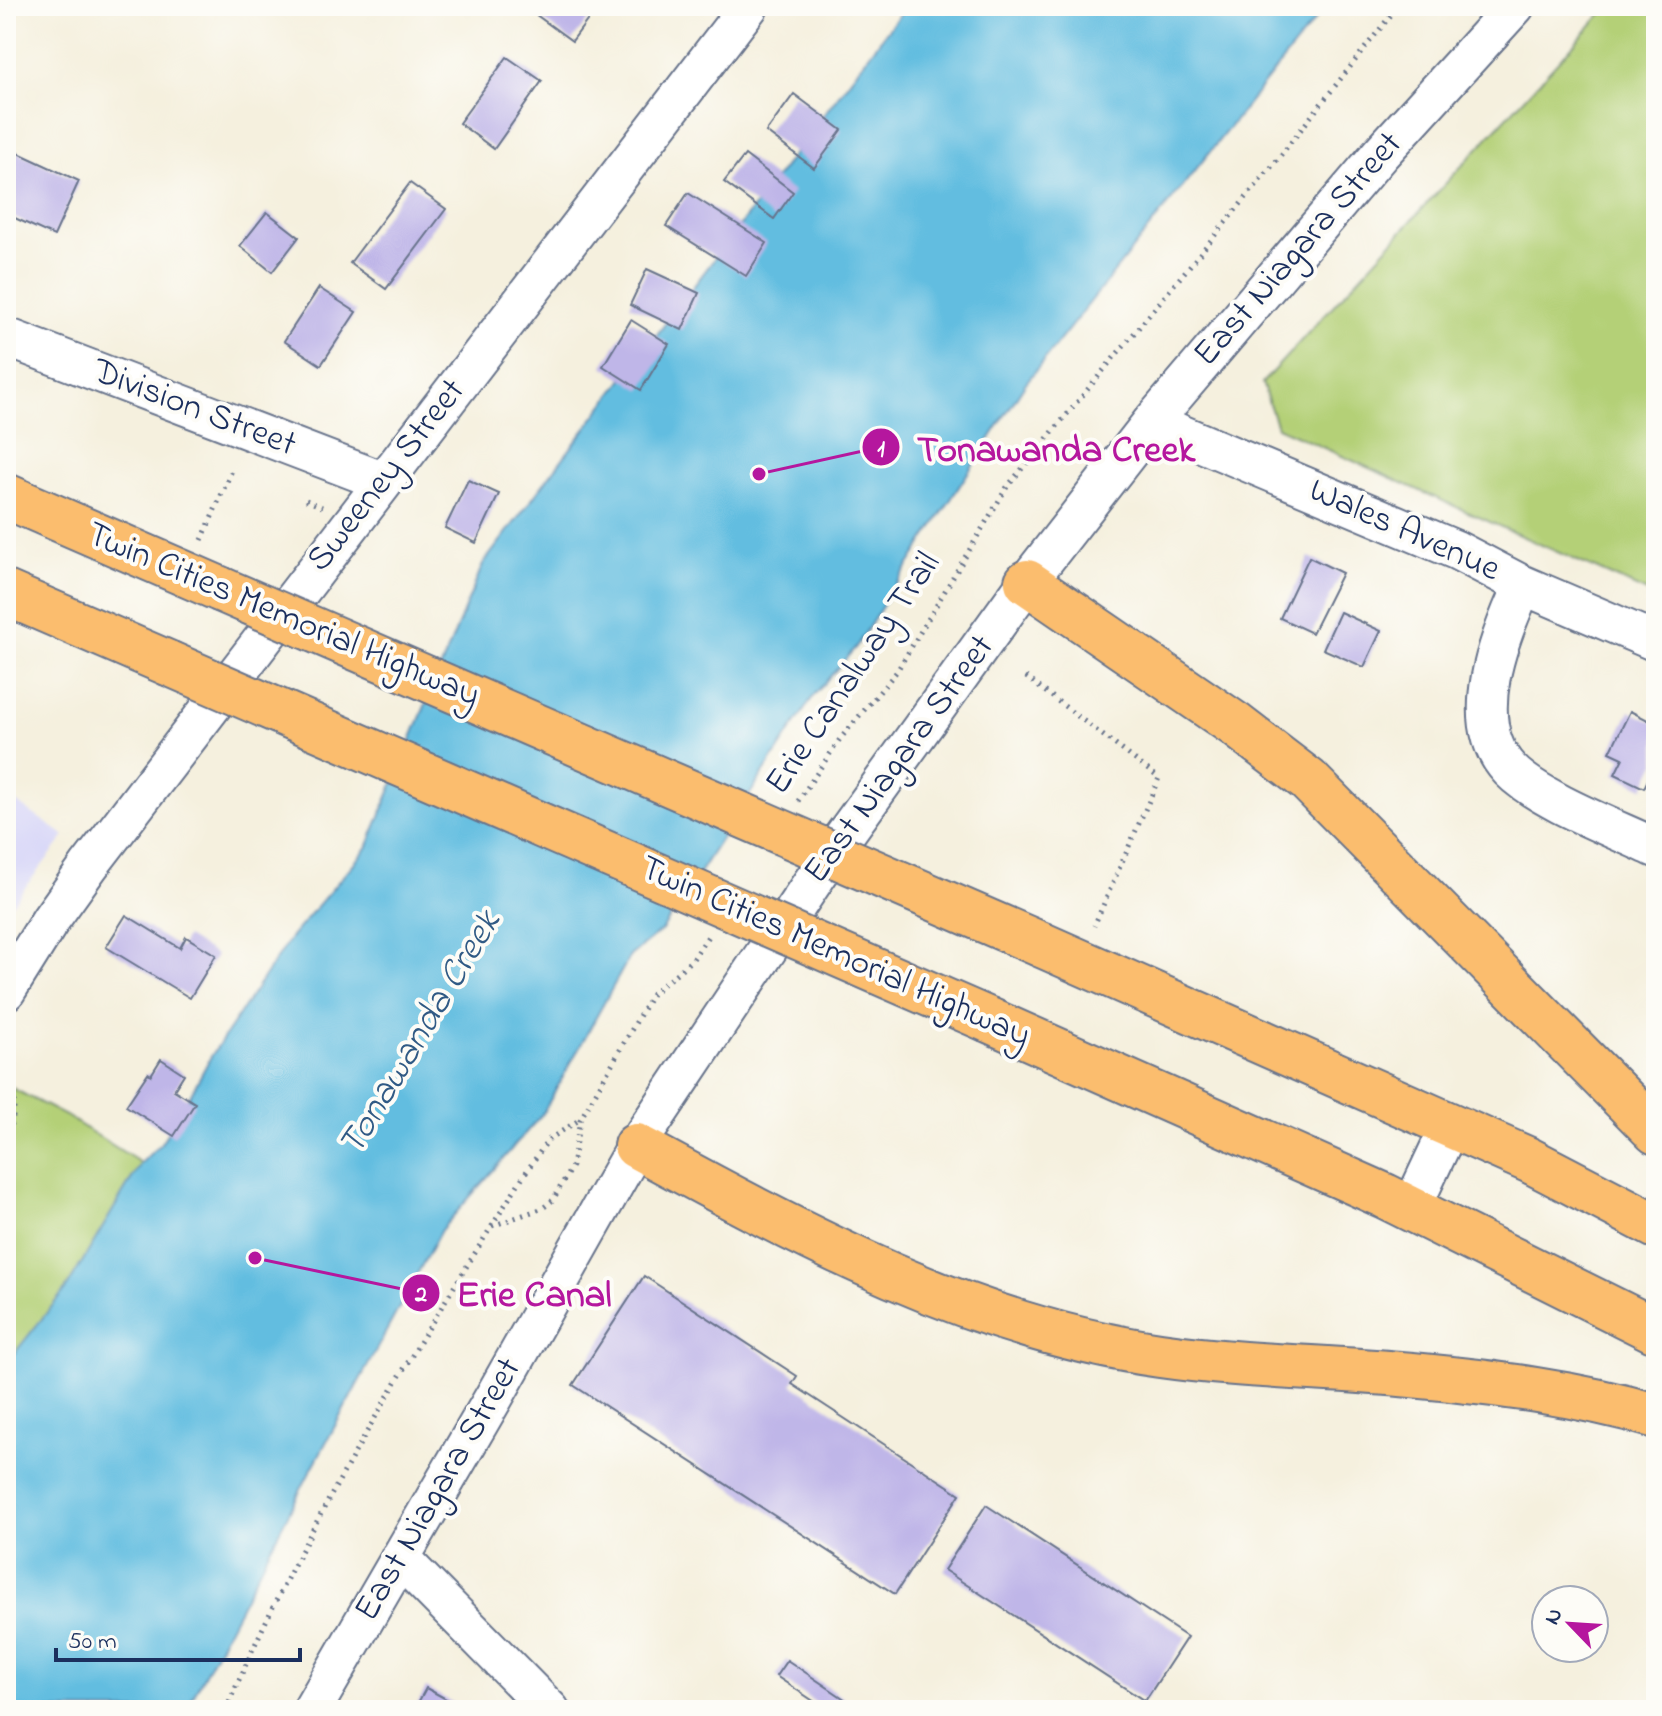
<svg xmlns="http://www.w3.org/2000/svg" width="1662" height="1716" font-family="'Indie Flower',sans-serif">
<rect width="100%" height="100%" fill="#fdfcf7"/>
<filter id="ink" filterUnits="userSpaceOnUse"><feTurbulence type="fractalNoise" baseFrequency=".0125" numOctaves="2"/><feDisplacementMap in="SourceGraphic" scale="16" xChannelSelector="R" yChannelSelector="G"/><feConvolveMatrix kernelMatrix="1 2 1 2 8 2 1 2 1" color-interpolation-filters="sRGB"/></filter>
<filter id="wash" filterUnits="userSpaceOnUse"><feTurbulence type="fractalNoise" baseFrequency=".006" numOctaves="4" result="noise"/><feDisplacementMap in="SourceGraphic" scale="32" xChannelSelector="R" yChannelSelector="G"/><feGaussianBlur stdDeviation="1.8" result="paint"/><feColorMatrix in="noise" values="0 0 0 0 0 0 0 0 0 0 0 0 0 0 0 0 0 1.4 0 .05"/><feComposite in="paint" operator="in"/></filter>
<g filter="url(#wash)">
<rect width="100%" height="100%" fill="#f5f0de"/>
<!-- built -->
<path fill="#d8d7f8" d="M6 795 65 836 6 912Z"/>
<!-- green -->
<path fill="#b4d077" stroke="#68806a" stroke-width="2" d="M1609 6H1656V596L1277 427 1262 383Z
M6 1085 66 1116 141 1163 68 1286 6 1364Z"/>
<!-- water -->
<path fill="#62bde0" stroke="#3e769f" stroke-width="2" d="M906 6H1326L1025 384 856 647 814 695 662 930 630 956 543 1113 441 1230 309 1474 186 1710H6V1364L68 1286 141 1163 161 1143 186 1103 210 1058 290 938 367 848 483 564Z"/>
<g id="blocks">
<!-- building -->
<path fill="#bfb6e8" d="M524 6H598L572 41Z
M507 57 542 81 494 149 459 123Z
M794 94 842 130 814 168 766 132Z
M12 150 79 181 54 236 6 214V164Z
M745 155 793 192 774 219 724 182Z
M410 183 446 209 386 289 350 263Z
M688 193 767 243 746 276 666 226Z
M267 212 299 237 272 272 240 246Z
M647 269 699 293 682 330 630 305Z
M319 288 356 312 321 365 284 341Z
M631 320 669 344 641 390 603 366Z
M468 480 499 494 476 543 445 528Z
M1309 557 1342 573 1312 633 1280 618Z
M1340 612 1381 631 1364 667 1323 649Z
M1630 711 1656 724V763L1644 788 1615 774 1623 758 1610 752Z
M126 915 180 948 186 937 216 955 190 998 106 947Z
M161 1059 184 1074 174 1090 195 1103 174 1136 126 1106 148 1073 151 1075Z
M644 1276 797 1376 792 1384 960 1494 895 1594 573 1385Z
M986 1505 1187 1637 1145 1701 944 1570Z
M787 1660 846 1700 839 1710H827L776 1676Z
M426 1688 466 1710H414Z"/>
</g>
</g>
<g filter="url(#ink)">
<use href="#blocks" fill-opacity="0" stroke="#67738b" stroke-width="2"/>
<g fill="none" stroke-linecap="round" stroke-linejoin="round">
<!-- minor casing -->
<g stroke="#67738b" stroke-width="42">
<path id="minor" d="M6 337 382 481
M1152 422 1456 550 1523 585 1656 642
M1523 585C1500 635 1464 722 1510 770 1539 800 1616 829 1656 848
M6 991 51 919 89 866 749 6
M1411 1209 1450 1126
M400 1558 550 1710
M312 1710 494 1397 636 1146 838 844 1027 582 1152 422 1381 153 1515 6"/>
</g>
<!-- major casing -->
<g stroke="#67738b" stroke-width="48">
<path id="major" d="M6 496 220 589
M1027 582 1236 725 1308 780 1656 1132
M6 593 168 663
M1042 945 1529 1160 1656 1226
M989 1020 1385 1196 1656 1331
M636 1146C802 1236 970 1328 1160 1355 1243 1367 1328 1367 1412 1375 1495 1383 1577 1393 1656 1416"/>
</g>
<!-- path -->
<path stroke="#67738b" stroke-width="5" stroke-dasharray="2 6" stroke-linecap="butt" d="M306 500 322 507
M202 540 232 470
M1026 677 1159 778 1094 926
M798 801 840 739 897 671 1007 487 1273 165 1398 6
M6 1039 14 1026
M6 1062 10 1065C19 1094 13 1122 6 1151
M492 1226 543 1208 553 1200 572 1166 580 1120 652 994 693 959 708 936
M226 1710C305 1523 414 1350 522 1178L548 1140 579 1120"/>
<!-- minor -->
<use href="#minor" stroke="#fff" stroke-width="38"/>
<!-- major -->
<use href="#major" stroke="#fbbd6e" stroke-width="44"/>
<!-- major-bridge casing -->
<g stroke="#67738b" stroke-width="48" stroke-linecap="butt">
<path id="major-bridge" d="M220 589 1042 945
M168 663 989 1020"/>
</g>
<!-- major-bridge -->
<use href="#major-bridge" stroke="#fbbd6e" stroke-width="44"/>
</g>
</g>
<g text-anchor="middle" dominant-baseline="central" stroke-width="8" stroke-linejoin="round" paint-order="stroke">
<!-- street labels -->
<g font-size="36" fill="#1b2f5e" stroke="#fdfcf7">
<text transform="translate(1299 250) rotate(-49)">East Niagara Street</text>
<text transform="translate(194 409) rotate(21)">Division Street</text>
<text transform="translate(387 476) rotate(-52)">Sweeney Street</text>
<text transform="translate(1404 531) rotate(24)">Wales Avenue</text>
<text transform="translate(283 616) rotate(23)">Twin Cities Memorial Highway</text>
<text transform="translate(854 674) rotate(-56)">Erie Canalway Trail</text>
<text transform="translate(900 760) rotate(-54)">East Niagara Street</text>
<text transform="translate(835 953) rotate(24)">Twin Cities Memorial Highway</text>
<text transform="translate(439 1490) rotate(-60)">East Niagara Street</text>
</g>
<!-- water labels -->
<g font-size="38" font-style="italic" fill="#305a85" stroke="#fdfcf7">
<text transform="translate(421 1034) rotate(-59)">Tonawanda Creek</text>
</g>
</g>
<!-- callouts -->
<path fill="none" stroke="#b5179e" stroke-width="3" d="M759 474L881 447M255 1258L421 1293"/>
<g fill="#b5179e" stroke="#fdfcf7" stroke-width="3">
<circle cx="759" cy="474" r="8"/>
<circle cx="255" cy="1258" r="8"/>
<circle cx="881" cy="447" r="20"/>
<circle cx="421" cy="1293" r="20"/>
</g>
<g font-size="24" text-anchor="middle" font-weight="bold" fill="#fff">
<text x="881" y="456">1</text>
<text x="421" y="1301">2</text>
</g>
<g font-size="38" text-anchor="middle" font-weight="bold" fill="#b5179e" stroke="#fdfcf7" stroke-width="8" stroke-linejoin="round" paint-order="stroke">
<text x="1056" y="461">Tonawanda Creek</text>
<text x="534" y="1306">Erie Canal</text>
</g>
<!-- margin -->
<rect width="1662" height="1716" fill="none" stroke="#fdfcf7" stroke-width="32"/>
<!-- north arrow -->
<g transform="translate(1570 1624) rotate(295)"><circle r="38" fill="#fdfcf7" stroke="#a3aaba" stroke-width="2"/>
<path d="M0-6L14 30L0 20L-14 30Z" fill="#b5179e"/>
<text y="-12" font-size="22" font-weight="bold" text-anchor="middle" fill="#1b2f5e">N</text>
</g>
<!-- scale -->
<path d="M56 1648v12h244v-12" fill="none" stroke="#1b2f5e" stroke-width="4"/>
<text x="68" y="1648" font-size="24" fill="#1b2f5e" stroke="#fdfcf7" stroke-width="6" paint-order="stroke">50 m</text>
</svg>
